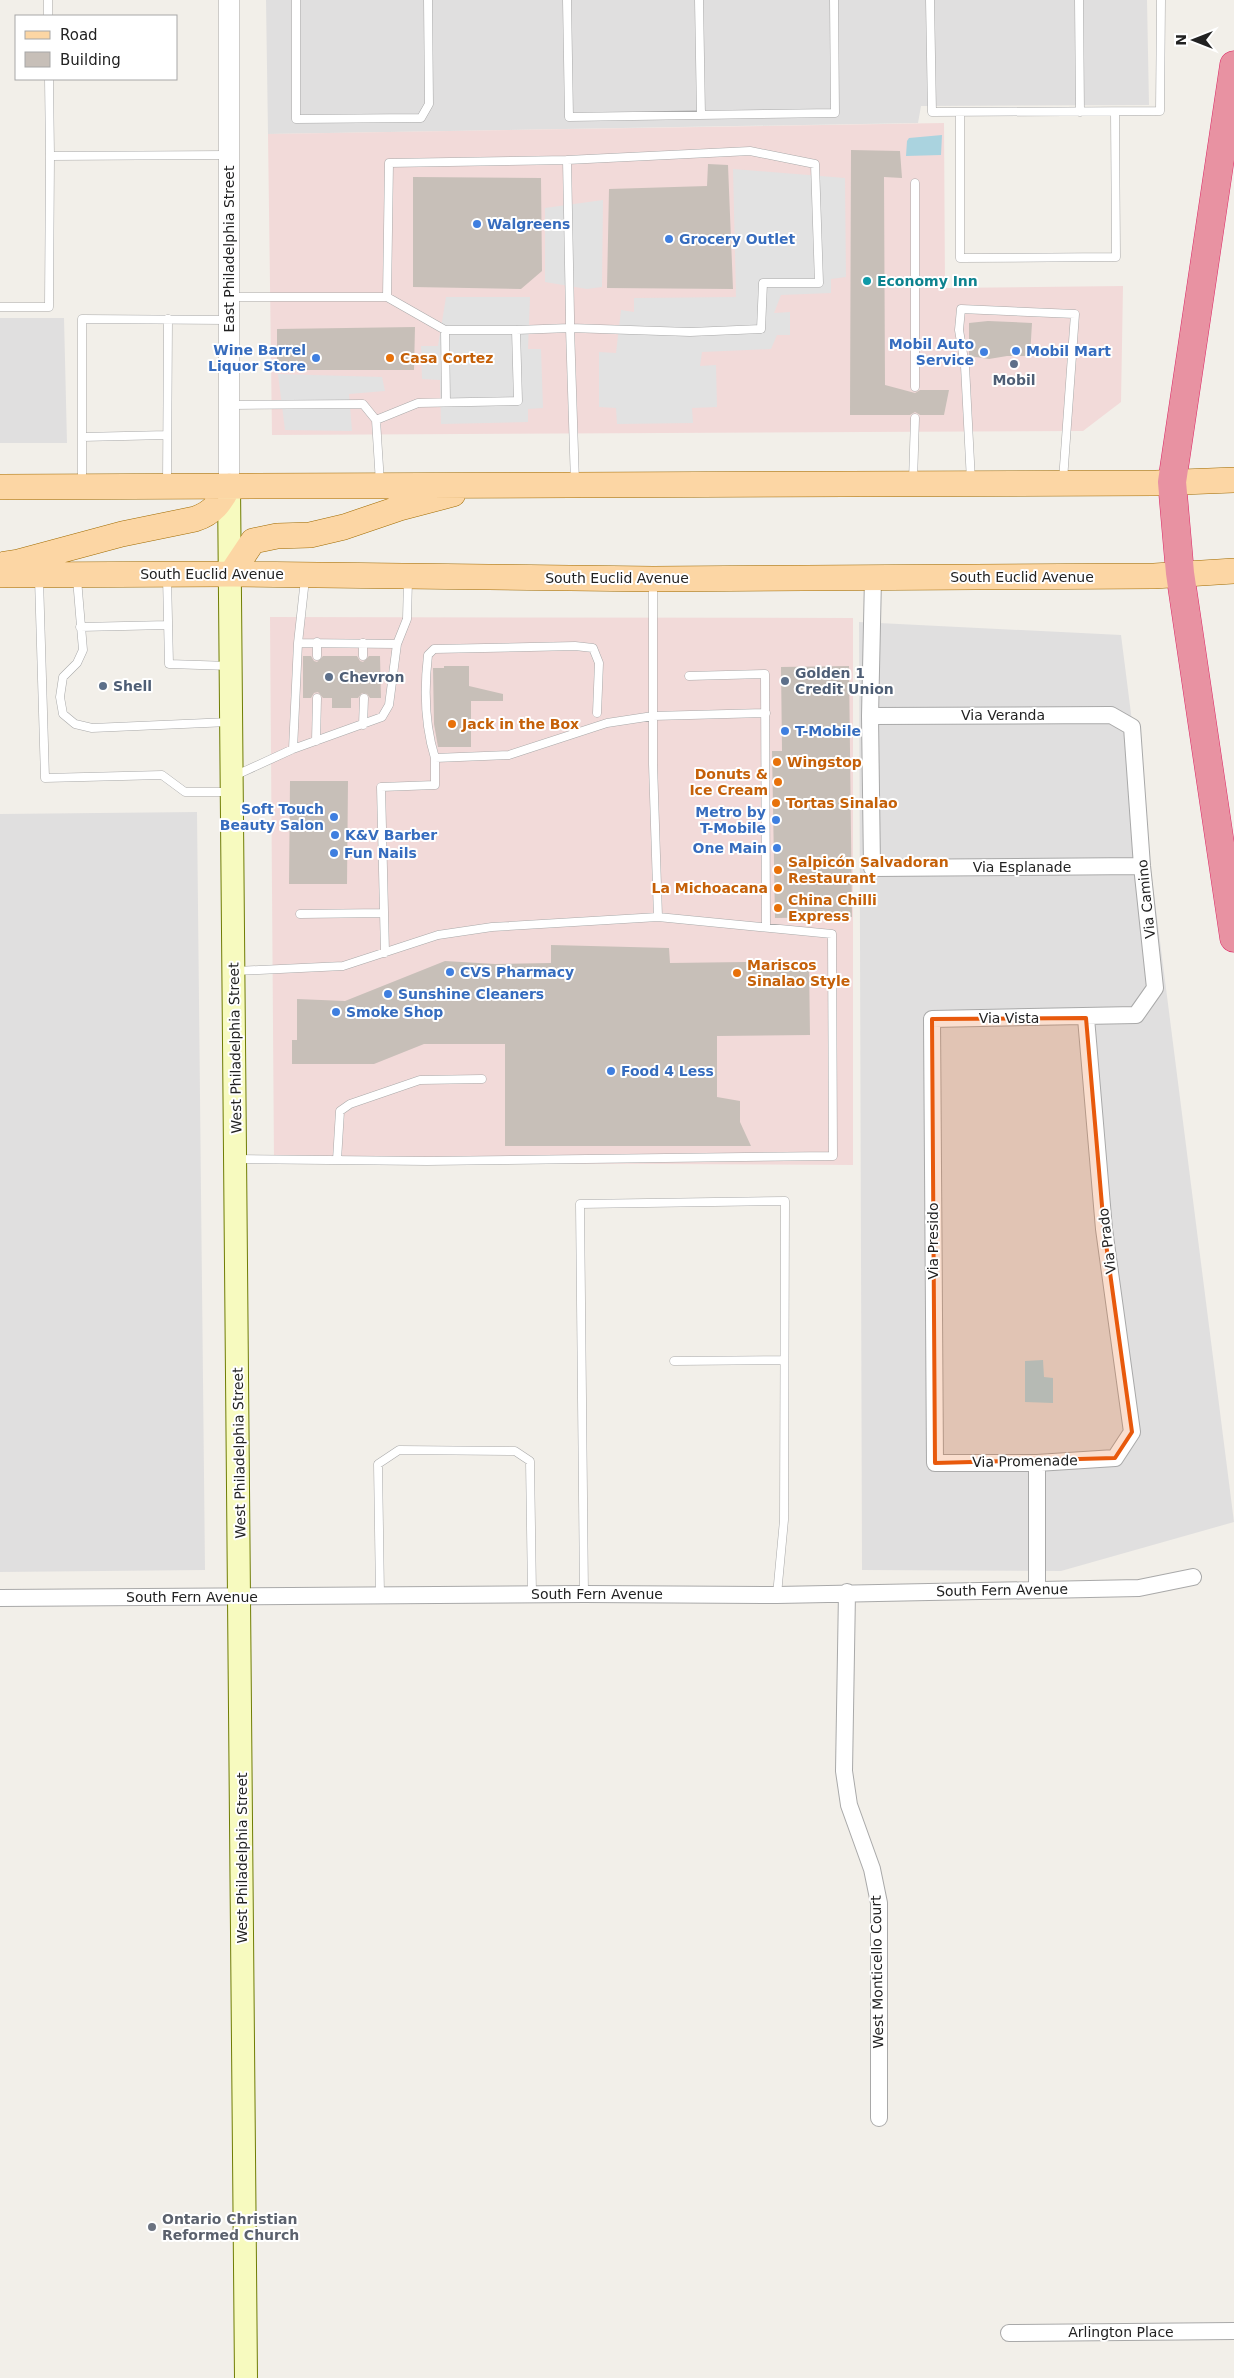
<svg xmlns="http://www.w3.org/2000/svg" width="1234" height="2378" font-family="'DejaVu Sans',sans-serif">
<rect width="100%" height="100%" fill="#f2efe9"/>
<!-- residential -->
<path fill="#e0dfdf" d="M266 0H1147L1149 105 921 106 918 123 268 134Z
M0 318H64L67 443H0Z
M859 622 1121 635 1234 1522 1061 1571 862 1570Z
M197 812 205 1570 0 1572V814Z"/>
<!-- commercial -->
<path fill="#f2dad9" d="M944 123 945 288 1123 286 1121 402 1083 431 272 435 268 134Z
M270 617 853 618V1165L274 1162Z"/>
<!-- parking -->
<path fill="#e2e2e2" d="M733 169 845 178 846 277 831 279V293L781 295 774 313 790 312V335H777L771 349 702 352 700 366 716 365 717 407 692 408 693 423 617 424 616 408 599 407V352L616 353 621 310 634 312V298L736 297Z
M603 200 602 287 587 289 545 282V208Z
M446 297H530L528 349H541L543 408 528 409V422L441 424 440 380 422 379 421 346H438Z
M278 374 382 377 385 391 349 394 352 431 285 430Z"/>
<!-- water -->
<path fill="#aad3df" d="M942 135 941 155 906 156 907 141 909 138Z
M1043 1360 1044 1377 1053 1378V1403L1025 1402V1361Z"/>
<!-- building -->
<path fill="#c7bfb8" d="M851 150 900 151 902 178 884 177 885 385 915 393 920 390H949L944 415H920L915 412 910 415H850Z
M708 164 728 165 733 289 607 288 609 189 707 186Z
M413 177 541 178 542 271 521 289 413 287Z
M988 321 1032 323 1030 356H1007L989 359 969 356V323Z
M415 327 414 370H277V329Z
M303 656H311L314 661 317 662 323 656H357L360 661 363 662 369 656H380L381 698H370L367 694 362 693 358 698H351V708H332V698H323L318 692 314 693 311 698H303Z
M444 666H469V686L503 694V701H471V747H438L434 724 433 668H444Z
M849 666 852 917 775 918 772 751H782L781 667Z
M290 781H348L347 884H289Z
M551 945 669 948 670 963 809 961 810 1035 717 1036V1097L740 1101V1122L751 1146H505V1044H424L374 1064H292V1040H297V999L345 1001 445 961 495 964 551 963Z"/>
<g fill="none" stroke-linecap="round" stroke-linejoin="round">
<!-- service casing -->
<g stroke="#a9a9a9" stroke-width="9">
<path id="service" d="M48 0V16
M296 0V119L421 118 429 104 428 0
M567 0 569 117 835 113 834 0
M699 0 701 115
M930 0 932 112 1160 111 1161 0
M1079 0 1080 112
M49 79 50 156
M960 112V258L1116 257 1115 112
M915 183V387
M231 297H387L445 330 446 402
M387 297 389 163 567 160
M0 307H49L50 156 228 155
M445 330H516
M231 405 363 404 376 420
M82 437 167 435
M913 481 915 418
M971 481 965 366 959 330 961 309 1075 314 1063 480
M380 483 376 420 418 403 518 401 516 330 570 328 690 332 761 329 763 283H819L815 164 750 151 567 160 570 316V328L575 483
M82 484V319L227 320
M167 484 168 319
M167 577 169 664 230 666
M39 579 45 778 162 775 185 792H229
M77 579 83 650 77 663 63 677 60 697 63 714 75 724 92 728 229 722
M305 579 298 643 397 644
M80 627 168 625
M317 642V656
M363 643V656
M689 676 765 674 766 927
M363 725 364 698
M316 741 317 698
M293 749 298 643
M435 758C425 726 424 689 428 655L434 649 575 646 593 648 599 663 597 713
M234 776 293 749 382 717 389 705 397 644 407 619 408 580
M300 914 384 913
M385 953 381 787 435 785V758L509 755 607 723 653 716 766 713
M236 971 343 966 438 935 492 927 658 917
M237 1159 427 1161 833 1156 832 934 658 917 653 764V583
M337 1160 340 1111 350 1104 420 1080 482 1079
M674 1361 783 1360
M584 1594 580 1204 785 1201 784 1520 777 1595
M380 1595 378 1464 399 1450 515 1451 530 1461 532 1594"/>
</g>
<!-- minor casing -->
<g stroke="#a9a9a9" stroke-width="18">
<path id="minor" d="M873 578 870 716 872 868 1142 866
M870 716 1111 715 1132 727 1142 866 1155 988 1136 1015 932 1019 935 1463H1037L1115 1458 1132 1432 1104 1229 1086 1018
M1037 1590V1463
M847 1592 844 1771 849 1805 872 1869 879 1903V2118
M0 1598 584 1594 777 1595 1139 1588 1193 1577
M1009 2333 1234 2331"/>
</g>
<!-- tertiary casing -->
<g stroke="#a9a9a9" stroke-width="21">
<path id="tertiary" d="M229 0V486"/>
</g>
<!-- secondary casing -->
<g stroke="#707d05" stroke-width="24">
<path id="secondary" d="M229 486 246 2378"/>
</g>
<!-- primary casing -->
<g stroke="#a06b00" stroke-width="26">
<path id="primary" d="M0 487 1156 483 1234 480
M5 564 18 562 122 534 195 519C213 513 221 502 229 486
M231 574 253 541 277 536 310 535 344 527 400 508 453 494
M0 575 231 574 653 579 1154 576 1234 571"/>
</g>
<!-- motorway casing -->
<g stroke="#dc2a67" stroke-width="29">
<path id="motorway" d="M1234 65 1172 482 1180 573 1234 938"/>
</g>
<!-- service -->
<use href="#service" stroke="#fff" stroke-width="8"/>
<!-- minor -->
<use href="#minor" stroke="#fff" stroke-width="16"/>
<!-- tertiary -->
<use href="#tertiary" stroke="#fff" stroke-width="20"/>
<!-- secondary -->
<use href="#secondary" stroke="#f7fabf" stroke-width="22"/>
<!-- primary -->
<use href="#primary" stroke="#fcd6a4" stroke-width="25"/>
<!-- motorway -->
<use href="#motorway" stroke="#e892a2" stroke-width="28"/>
</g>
<!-- marked area -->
<path fill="#e8590c" fill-opacity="0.2" stroke="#e8590c" stroke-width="4" stroke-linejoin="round" d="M1086 1018 1104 1229 1132 1432 1115 1458 935 1463 932 1019Z"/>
<!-- markers -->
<g fill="#3f7fe0" stroke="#fff" stroke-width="2">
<circle cx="477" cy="224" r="5"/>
<circle cx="669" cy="239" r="5"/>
<circle cx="1016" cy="351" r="5"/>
<circle cx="984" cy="352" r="5"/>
<circle cx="316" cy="358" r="5"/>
<circle cx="785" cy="731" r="5"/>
<circle cx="334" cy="817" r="5"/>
<circle cx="776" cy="820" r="5"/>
<circle cx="335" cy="835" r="5"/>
<circle cx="777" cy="848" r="5"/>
<circle cx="334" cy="853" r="5"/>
<circle cx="450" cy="972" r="5"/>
<circle cx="388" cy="994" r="5"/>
<circle cx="336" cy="1012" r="5"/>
<circle cx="611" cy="1071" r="5"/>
</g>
<circle fill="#0f9aa8" stroke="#fff" stroke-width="2" cx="867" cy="281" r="5"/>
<g fill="#e8710a" stroke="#fff" stroke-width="2">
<circle cx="390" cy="358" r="5"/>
<circle cx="452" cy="724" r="5"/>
<circle cx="777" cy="762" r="5"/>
<circle cx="778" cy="782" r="5"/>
<circle cx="776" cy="803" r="5"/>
<circle cx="778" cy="870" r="5"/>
<circle cx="778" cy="888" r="5"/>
<circle cx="778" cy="908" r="5"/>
<circle cx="737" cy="973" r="5"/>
</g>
<g fill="#5c6f8a" stroke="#fff" stroke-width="2">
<circle cx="1014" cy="364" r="5"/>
<circle cx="329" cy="677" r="5"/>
<circle cx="785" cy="681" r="5"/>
<circle cx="103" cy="686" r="5"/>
</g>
<circle fill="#6b7280" stroke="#fff" stroke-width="2" cx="152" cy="2227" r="5"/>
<g text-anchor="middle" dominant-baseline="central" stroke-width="4" stroke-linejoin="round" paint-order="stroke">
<!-- shop labels -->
<g font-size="14" font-weight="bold" fill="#366cbe" stroke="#fff" text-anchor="start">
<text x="487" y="224">Walgreens</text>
<text x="679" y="239">Grocery Outlet</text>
<text x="974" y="344" text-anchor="end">Mobil Auto<tspan x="974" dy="16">Service</tspan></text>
<text x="306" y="350" text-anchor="end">Wine Barrel<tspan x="306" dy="16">Liquor Store</tspan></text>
<text x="1026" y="351">Mobil Mart</text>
<text x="795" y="731">T-Mobile</text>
<text x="324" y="809" text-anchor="end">Soft Touch<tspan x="324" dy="16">Beauty Salon</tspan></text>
<text x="766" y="812" text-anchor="end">Metro by<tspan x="766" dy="16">T-Mobile</tspan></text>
<text x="345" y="835">K&amp;V Barber</text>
<text x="767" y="848" text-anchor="end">One Main</text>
<text x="344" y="853">Fun Nails</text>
<text x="460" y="972">CVS Pharmacy</text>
<text x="398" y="994">Sunshine Cleaners</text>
<text x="346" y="1012">Smoke Shop</text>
<text x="621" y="1071">Food 4 Less</text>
</g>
<!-- street labels -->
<g font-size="14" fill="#222" stroke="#fff">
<text transform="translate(229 249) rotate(-90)">East Philadelphia Street</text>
<text x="212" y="574">South Euclid Avenue</text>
<text x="1022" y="577">South Euclid Avenue</text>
<text x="617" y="578">South Euclid Avenue</text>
<text x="1003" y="715">Via Veranda</text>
<text x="1022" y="867">Via Esplanade</text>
<text transform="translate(1146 899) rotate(-96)">Via Camino</text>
<text x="1009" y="1018">Via Vista</text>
<text transform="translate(235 1048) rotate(-91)">West Philadelphia Street</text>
<text transform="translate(933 1241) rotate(-90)">Via Presido</text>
<text transform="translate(1107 1241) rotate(-97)">Via Prado</text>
<text transform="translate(239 1453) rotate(-91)">West Philadelphia Street</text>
<text transform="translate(1025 1461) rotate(-1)">Via Promenade</text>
<text transform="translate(1002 1590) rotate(-1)">South Fern Avenue</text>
<text x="597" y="1594">South Fern Avenue</text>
<text x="192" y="1597">South Fern Avenue</text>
<text transform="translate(242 1858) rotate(-90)">West Philadelphia Street</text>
<text transform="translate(877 1972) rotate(-91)">West Monticello Court</text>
<text x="1121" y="2332">Arlington Place</text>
</g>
<!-- culture labels -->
<g font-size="14" font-weight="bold" fill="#0d838f" stroke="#fff" text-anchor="start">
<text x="877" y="281">Economy Inn</text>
</g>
<!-- food labels -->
<g font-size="14" font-weight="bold" fill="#c56008" stroke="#fff" text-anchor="start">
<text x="400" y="358">Casa Cortez</text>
<text x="462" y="724">Jack in the Box</text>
<text x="787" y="762">Wingstop</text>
<text x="768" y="774" text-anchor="end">Donuts &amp;<tspan x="768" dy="16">Ice Cream</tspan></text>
<text x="786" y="803">Tortas Sinalao</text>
<text x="788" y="862">Salpicón Salvadoran<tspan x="788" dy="16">Restaurant</tspan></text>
<text x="768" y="888" text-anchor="end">La Michoacana</text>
<text x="788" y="900">China Chilli<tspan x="788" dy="16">Express</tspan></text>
<text x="747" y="965">Mariscos<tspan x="747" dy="16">Sinalao Style</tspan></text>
</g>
<!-- service labels -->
<g font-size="14" font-weight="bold" fill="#4e5e75" stroke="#fff" text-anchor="start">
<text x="1014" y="380" text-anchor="middle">Mobil</text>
<text x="795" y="673">Golden 1<tspan x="795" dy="16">Credit Union</tspan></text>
<text x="339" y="677">Chevron</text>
<text x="113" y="686">Shell</text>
</g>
<!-- worship labels -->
<g font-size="14" font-weight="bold" fill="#5b616d" stroke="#fff" text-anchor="start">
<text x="162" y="2219">Ontario Christian<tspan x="162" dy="16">Reformed Church</tspan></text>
</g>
</g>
<!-- legend -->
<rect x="15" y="15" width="162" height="65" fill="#ffffff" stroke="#a7a7a7"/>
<rect x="25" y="31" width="25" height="8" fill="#fcd6a4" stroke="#a7a7a7"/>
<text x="60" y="40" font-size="15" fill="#222222">Road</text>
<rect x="25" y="52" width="25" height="15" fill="#c7bfb8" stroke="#a7a7a7"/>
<text x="60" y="65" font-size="15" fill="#222222">Building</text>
<!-- north arrow -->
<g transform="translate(1194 40) rotate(270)" stroke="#ffffff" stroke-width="4" paint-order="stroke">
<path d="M0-4L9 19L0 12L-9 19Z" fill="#222222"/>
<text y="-8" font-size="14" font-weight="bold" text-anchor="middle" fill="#222222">N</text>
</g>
</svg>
